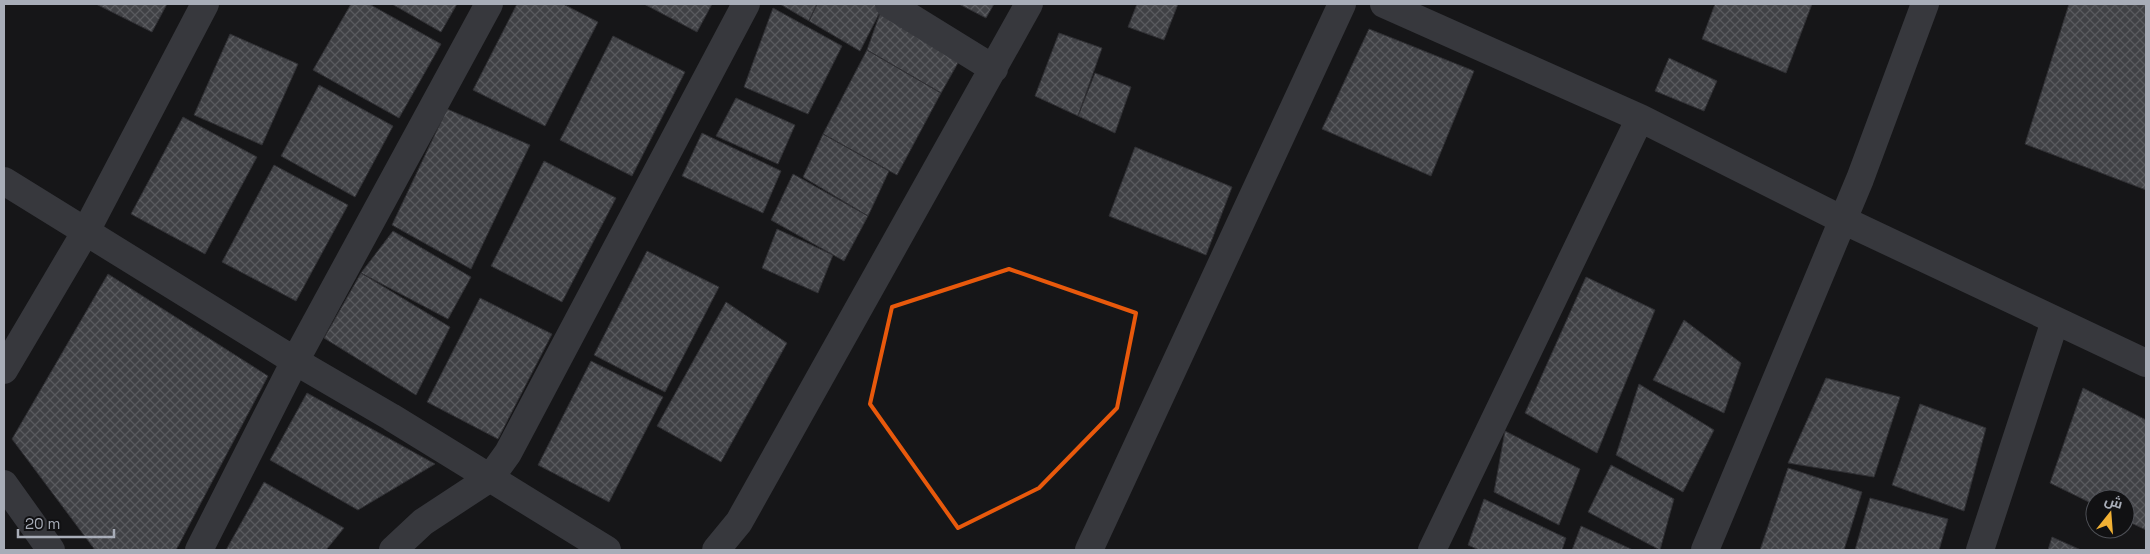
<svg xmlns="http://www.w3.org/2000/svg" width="2150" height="554" font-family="'Space Grotesk',Cairo,sans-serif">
<defs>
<pattern id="building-cross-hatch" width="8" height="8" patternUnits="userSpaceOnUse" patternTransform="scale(1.25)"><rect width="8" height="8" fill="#404145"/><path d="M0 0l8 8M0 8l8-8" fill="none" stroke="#595a5e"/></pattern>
</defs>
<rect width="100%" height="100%" fill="#161618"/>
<!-- building -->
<path fill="url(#building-cross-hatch)" stroke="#303034" d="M96 4H167L152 32Z
M351 4H369L441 44 399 118 313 70Z
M392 4H457L441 32Z
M517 4H563L598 22 545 126 473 90Z
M644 4H712L697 32Z
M780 4H817L809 21Z
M817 4H876L882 8 860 51 809 21Z
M959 4H994L986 18Z
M1137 4H1178L1164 40 1128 27Z
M1715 4H1812L1786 73 1702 39Z
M2069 4H2146V190L2025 144Z
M773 8 842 46 808 114 744 87Z
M882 8 963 54 941 93 867 50Z
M1369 29 1474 71 1431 176 1322 129Z
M1059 33 1102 48 1078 116 1035 96Z
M230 34 298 64 262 145 194 115Z
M613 36 685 72 632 176 560 140Z
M867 50 941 93 897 175 823 134Z
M1669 58 1717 81 1704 111 1655 91Z
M1095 73 1131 87 1115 133 1078 116Z
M319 85 393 126 355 197 281 156Z
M736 98 795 125 778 164 716 136Z
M447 109 530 145 471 269 392 225Z
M183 117 257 157 205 254 131 214Z
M702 133 781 171 763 213 682 176Z
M823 134 889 171 868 216 803 177Z
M1135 147 1232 187 1206 255 1109 216Z
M544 161 616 198 562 302 491 266Z
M274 165 348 205 296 301 222 262Z
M793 174 868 216 844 261 771 220Z
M777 229 833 255 818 293 762 268Z
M393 231 471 277 448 319 361 273Z
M647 251 719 287 665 392 594 355Z
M361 273 450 327 416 395 324 338Z
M108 274 268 376 176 550H95L12 439Z
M1586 277 1655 310 1597 453 1525 413Z
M480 298 552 334 498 439 427 402Z
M726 302 787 343 721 462 657 426Z
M1684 320 1741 363 1724 413 1653 380Z
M591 361 663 397 609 502 538 465Z
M1826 378 1900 397 1874 477 1788 463Z
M1639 384 1714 430 1683 492 1616 455Z
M2083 388 2146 420V530L2125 520V499H2095V505L2050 483Z
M307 393 435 464 358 510 270 460Z
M1920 404 1986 428 1964 511 1892 485Z
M1505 431 1580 469 1559 525 1494 492Z
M1611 465 1674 499 1660 550 1588 512Z
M1788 468 1862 492 1844 550H1760Z
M264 482 344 528 326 550H226Z
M1870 498 1948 519 1939 550H1855Z
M1484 499 1566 538 1562 550H1479L1468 545Z
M1581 526 1633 550H1572Z
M2052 537 2081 550H2048Z"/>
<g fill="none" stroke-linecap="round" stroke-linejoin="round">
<!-- street -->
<path stroke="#37383d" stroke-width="28" d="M889 4 994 69
M1384 4 1640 118 1843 220 2146 363
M4 181 295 361 391 417 607 550
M4 370 86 231 205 4
M4 484 51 550
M199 550 295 361 489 4
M393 550 423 522 490 478 508 453 746 4
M716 550 739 522 1029 4
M1089 550 1342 4
M1432 550 1640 118
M1705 550 1860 179 1925 4
M1980 550 2055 321"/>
</g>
<!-- marked area -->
<path fill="none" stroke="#e8590c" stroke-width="4" stroke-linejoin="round" d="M1009 269 1136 313 1117 408 1039 488 958 528 870 404 892 307Z"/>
<!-- border -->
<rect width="2150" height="554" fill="none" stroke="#a8adb8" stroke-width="10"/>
<!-- north arrow -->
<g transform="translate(2110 514) rotate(17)"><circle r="24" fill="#111113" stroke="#4d4f55"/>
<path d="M0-4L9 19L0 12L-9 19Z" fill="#f2b134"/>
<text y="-8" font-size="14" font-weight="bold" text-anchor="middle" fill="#a8adb8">ش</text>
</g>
<!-- scale -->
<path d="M18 529v8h96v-8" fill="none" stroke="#a8adb8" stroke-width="2.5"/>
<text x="25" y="529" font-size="15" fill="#a8adb8" stroke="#111113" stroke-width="4" paint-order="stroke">20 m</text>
</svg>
